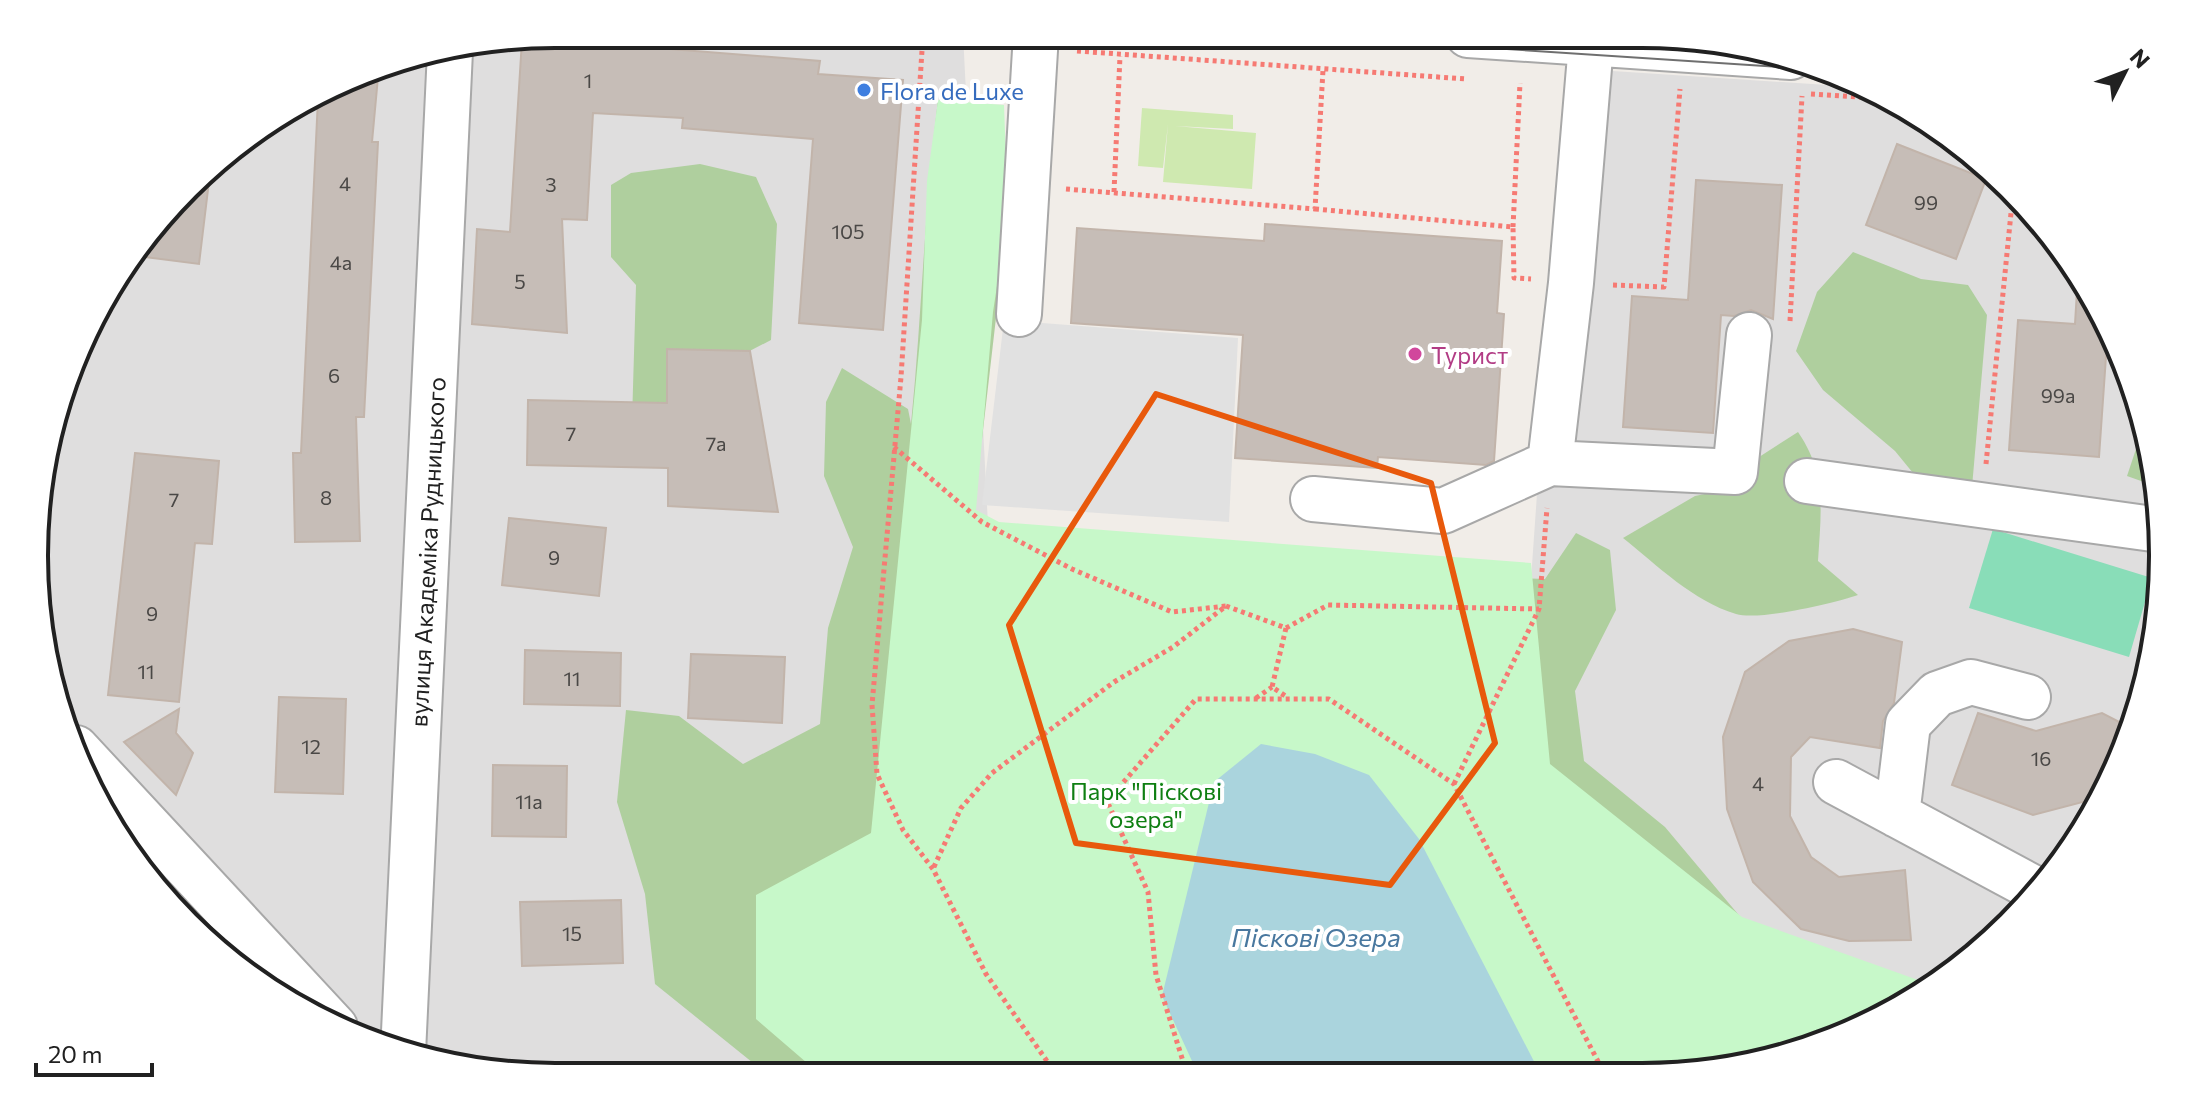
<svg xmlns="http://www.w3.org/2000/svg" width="2197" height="1111" font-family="Commissioner,sans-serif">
<rect width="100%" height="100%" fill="#f1ede8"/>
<!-- residential -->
<path fill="#dfdede" d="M555 34H963L1016 1074 522 1076 421 1059 325 1023 186 924 88 786 38 623 44 453 104 294 238 142 387 62Z
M1567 68 1873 88 1959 141 2033 211 2093 294 2135 387 2158 487 2162 589 2145 690 2109 786 2034 899 1959 969 1841 1037 1518 764Z"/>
<!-- grass -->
<path fill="#cfe9b0" d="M1142 108 1233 115V129L1175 126 1256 133 1252 189 1163 182 1168 124 1163 168 1138 166Z"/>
<!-- forest -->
<path fill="#afcf9e" d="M938 100 1002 108 1008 214 982 439 909 597 1469 576 1545 579 1576 533 1610 550 1616 610 1575 691 1584 761 1665 827 1841 1037 1710 1072 768 1075 655 984 645 894 617 802 626 710 679 716 743 764 820 724 828 628 853 547 824 476 826 402 842 368 908 409 911 424C922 316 924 208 938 100Z
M700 164 756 177 777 224 771 340 738 357 675 411 632 421 636 285 611 257V185L631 173Z
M1853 252 1921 279 1968 285 1987 315 1972 487 1922 484 1895 451 1823 390 1796 351 1817 292Z
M2144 425 2158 487 2127 476Z
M1798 432C1827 474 1821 512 1818 561L1858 595C1834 603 1760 621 1736 614 1693 601 1658 566 1623 538L1695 496 1738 487 1756 459Z"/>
<!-- park -->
<path fill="#c7f8c9" d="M938 100 1004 105 1008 214 993 312 976 510 999 522 1531 563 1550 764 1742 917 1932 985 1841 1037 1710 1072 821 1075 756 1019V895L871 833 922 320 927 181Z"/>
<!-- pitch -->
<path fill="#89ddb8" d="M1993 529 2152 578 2129 657 1969 608Z"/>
<!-- parking -->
<path fill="#e1e1e1" d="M1004 320 1238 338 1229 522 982 505Z"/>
<!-- water -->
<path fill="#aad4dd" d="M1261 744 1315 754 1369 775 1419 839 1540 1073 1198 1074 1162 996 1214 782Z"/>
<!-- building -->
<path fill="#c6bdb7" stroke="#c2b4aa" stroke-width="2" d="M532 38 820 61 818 74 903 80 883 330 799 323 813 139 682 128 683 118 593 113 587 220 562 219 567 333 472 324 477 229 510 232 522 40Z
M379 66 372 142H378L364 417H356L360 541 295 542 293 453H301L318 99Z
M1897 144 1986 179 1956 259 1866 225Z
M210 173 199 264 137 256 173 216Z
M1696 180 1782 185 1773 319 1751 310 1734 316 1721 315 1713 433 1623 427 1632 296 1688 300Z
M1265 224 1502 241 1497 313 1504 314 1494 461 1486 465 1378 457 1377 468 1235 458 1243 335 1071 323 1077 228 1264 241Z
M2078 274 2093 294 2108 328 2099 457 2009 450 2018 320 2075 324Z
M667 349 750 351 778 512 668 506V468L527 465 528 400 667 403Z
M135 453 219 461 212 544 195 543 179 702 108 695Z
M509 518 606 528 599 596 502 585Z
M1853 629 1902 642 1894 703 1883 721 1880 748 1810 737 1791 757 1790 816 1811 857 1839 877 1905 870 1911 940 1849 941 1801 929 1753 882 1727 809 1723 737 1745 672 1789 641Z
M525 650 621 653 620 706 524 704Z
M691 654 785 657 782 723 688 718Z
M279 697 346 699 343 794 275 792Z
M179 709 176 733 193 753 176 795 124 742Z
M1978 713 2036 731 2102 713 2131 728 2109 786 2098 804 2090 800 2033 815 1952 785Z
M493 765 567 766 566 837 492 836Z
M621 900 623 963 522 966 520 902Z"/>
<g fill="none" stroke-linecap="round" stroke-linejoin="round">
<!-- minor casing -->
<g stroke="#a8a8a8" stroke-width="48">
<path id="minor" d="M1468 35 1791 57
M1019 314 1036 34
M1550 463 1571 283 1591 44
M1807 481 2160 530
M1313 499 1443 511 1550 463 1735 472 1749 335
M76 748 335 1027
M1836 782 2039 891
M1897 815 1908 724 1937 694 1971 682 2028 697
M403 1053 450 51"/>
</g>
<!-- path -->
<path stroke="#f67a73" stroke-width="5" stroke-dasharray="4 4" stroke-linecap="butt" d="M765 34 923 37 995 43
M923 35 901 377 872 705 877 774 903 830 933 869 986 974 1056 1074
M1077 51 1466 79
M1811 94 1890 99
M1066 189 1315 209 1323 70
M1114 192 1120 56
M1315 209 1513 227 1514 278 1531 279
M1513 227 1520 83
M1613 285 1664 287 1680 89
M1790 321 1802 96
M894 447 982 522 1072 569 1172 612 1226 606 1173 647 1114 682 992 773 961 808 933 869
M1986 464 2013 193
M1226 606 1286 628 1272 687 1287 697
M1286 628 1328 605 1539 609 1547 508
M1256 698 1272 687
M1454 784 1539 609
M1187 1074 1156 975 1148 892 1107 801 1196 699H1329L1454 784 1604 1073"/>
<!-- minor -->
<use href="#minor" stroke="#fff" stroke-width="44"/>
<!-- tram -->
<path stroke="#6f6f6f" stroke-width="2" d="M1292 35 1826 70
M1598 35 1724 43"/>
</g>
<!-- marked area -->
<path fill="none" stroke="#e8590c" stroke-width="6" stroke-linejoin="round" d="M1156 394 1431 483 1495 743 1390 885 1076 843 1009 625Z"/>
<!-- markers -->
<circle fill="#3f7fe0" stroke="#fff" stroke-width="3" cx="864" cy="90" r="8"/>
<circle fill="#d1479c" stroke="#fff" stroke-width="3" cx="1415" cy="354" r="8"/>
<g text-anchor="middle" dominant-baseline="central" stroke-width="8" stroke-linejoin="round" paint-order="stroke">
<!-- number labels -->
<g font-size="20" fill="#4a4846">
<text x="588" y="80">1</text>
<text x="345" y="183">4</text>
<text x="551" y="184">3</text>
<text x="1926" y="202">99</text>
<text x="848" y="231">105</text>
<text x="341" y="262">4а</text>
<text x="520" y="281">5</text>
<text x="334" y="375">6</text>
<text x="2058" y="395">99а</text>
<text x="571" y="433">7</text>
<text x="716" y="443">7а</text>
<text x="326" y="497">8</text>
<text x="174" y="499">7</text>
<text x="554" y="557">9</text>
<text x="152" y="613">9</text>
<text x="146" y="671">11</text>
<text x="572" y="678">11</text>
<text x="311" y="746">12</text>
<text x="2041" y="758">16</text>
<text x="1758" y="783">4</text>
<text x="529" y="801">11а</text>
<text x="572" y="933">15</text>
</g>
<!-- shop labels -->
<g font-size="24" fill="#366cbe" stroke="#fff" text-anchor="start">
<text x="880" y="90">Flora de Luxe</text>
</g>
<!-- hotel labels -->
<g font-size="24" fill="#b23c85" stroke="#fff" text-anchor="start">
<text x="1431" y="354">Турист</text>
</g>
<!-- street labels -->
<g font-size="24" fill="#212121" stroke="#fff">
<text transform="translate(427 552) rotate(-87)">вулиця Академіка Рудницького</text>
</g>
<!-- park labels -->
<g font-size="24" fill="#0f7f12" stroke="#fff">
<text x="1146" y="790">Парк "Піскові<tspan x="1146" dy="28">озера"</tspan></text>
</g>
<!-- water labels -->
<g font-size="26" font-style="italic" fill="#49789f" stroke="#fff">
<text x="1316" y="936">Піскові Озера</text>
</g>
</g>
<!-- crop -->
<path d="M0 0H2197V1111H0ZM555 48H1642A507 507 0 0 1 2149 555V556A507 507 0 0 1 1642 1063H555A507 507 0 0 1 48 556V555A507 507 0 0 1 555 48Z" fill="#fff" fill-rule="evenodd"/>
<path fill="none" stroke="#212121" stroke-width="4" d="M555 48H1642A507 507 0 0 1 2149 555V556A507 507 0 0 1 1642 1063H555A507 507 0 0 1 48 556V555A507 507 0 0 1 555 48Z"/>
<!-- north arrow -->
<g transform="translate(2125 72) rotate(48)" stroke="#ffffff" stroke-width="6" paint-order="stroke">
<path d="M0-6L14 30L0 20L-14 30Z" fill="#212121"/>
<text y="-12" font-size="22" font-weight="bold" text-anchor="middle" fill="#212121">N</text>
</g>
<!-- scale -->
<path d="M36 1063v12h116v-12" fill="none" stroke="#212121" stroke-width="4"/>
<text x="48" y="1063" font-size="24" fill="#212121" stroke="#ffffff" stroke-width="6" paint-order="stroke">20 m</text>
</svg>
